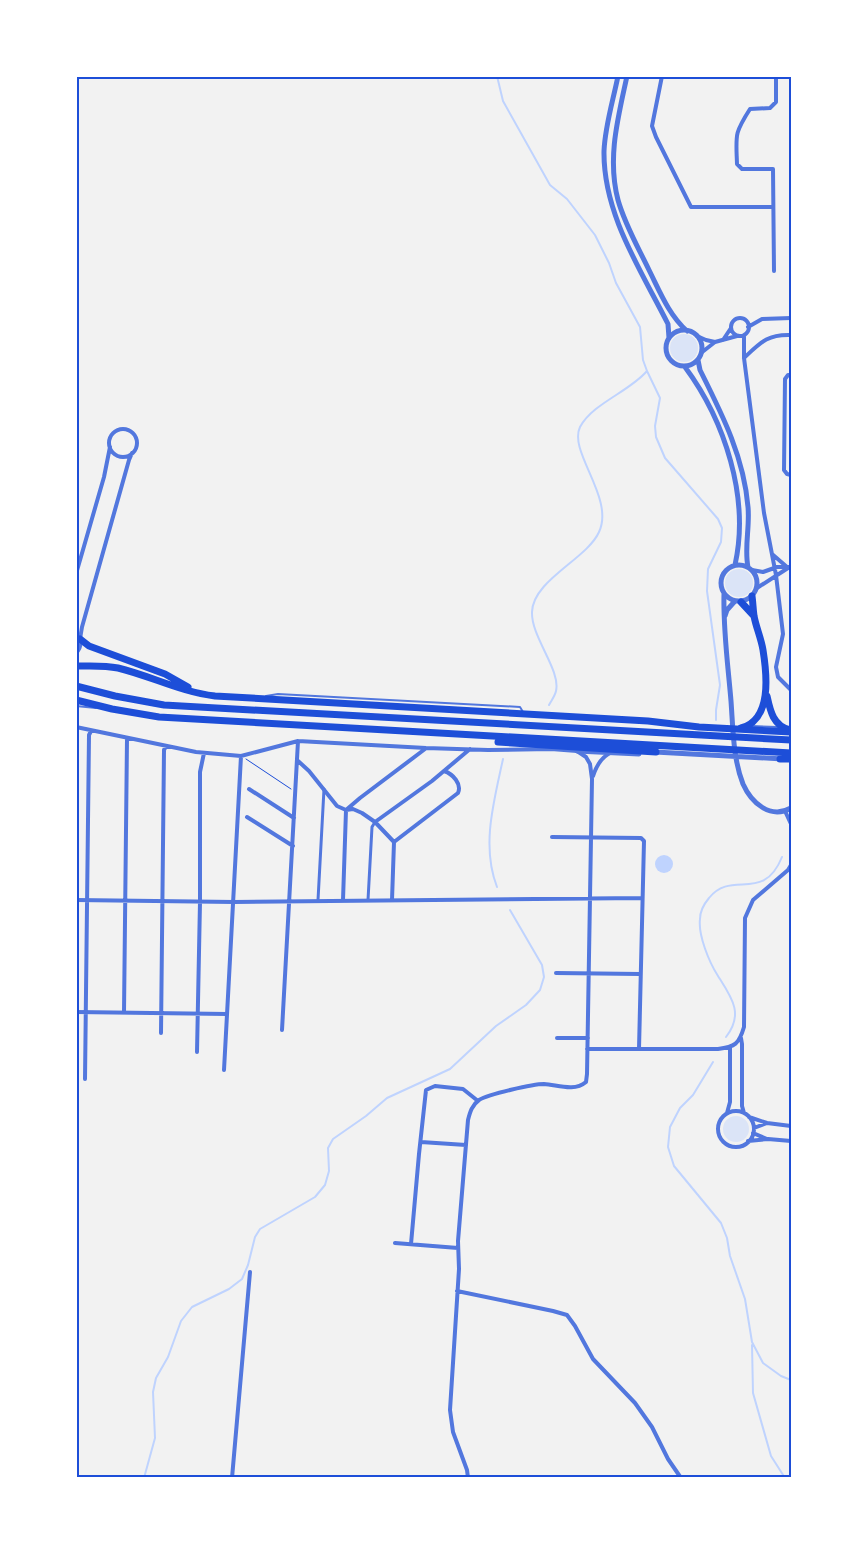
<svg xmlns="http://www.w3.org/2000/svg" width="867" height="1554" font-family="Rubik,sans-serif">
<rect width="100%" height="100%" fill="#f2f2f2"/>
<!-- green -->
<path fill="#dbe4f7" d="M670 348a14 14 0 1 1 28 0a14 14 0 1 1-28 0Z
M725 583a14 14 0 1 1 28 0a14 14 0 1 1-28 0Z
M723 1129a13 13 0 1 1 26 0a13 13 0 1 1-26 0Z"/>
<!-- water -->
<path fill="#bfd3fe" d="M655 864a9 9 0 1 1 18 0a9 9 0 1 1-18 0Z"/>
<g fill="none" stroke-linecap="round" stroke-linejoin="round">
<!-- stream -->
<path stroke="#bfd3fe" stroke-width="2" d="M497 76 503 101 550 185 567 199 595 235 609 263 616 283 640 327 643 360 647 371 660 398 655 426 656 437 665 458 718 519 722 528 721 542 708 569 707 591 720 685 716 710V720
M549 705C551 701 555 696 556 691 561 670 531 637 532 612 533 580 587 559 599 532 615 498 568 452 580 427 593 403 629 392 647 371
M497 887C481 846 494 801 503 759
M726 1037C744 1014 732 998 718 976 709 962 698 935 700 919 700 911 704 904 709 898 732 869 763 904 782 857
M713 1062 693 1095 680 1108 670 1127 668 1147 674 1166 721 1223 727 1238 730 1256 745 1299 752 1342 763 1363 781 1376 791 1380
M752 1345 753 1393 771 1456 785 1478
M144 1478 155 1438 153 1392 156 1378 168 1357 181 1321 192 1307 229 1289 242 1279 248 1265 255 1237 260 1229 315 1197 325 1185 329 1171 328 1148 333 1139 366 1116 387 1098 450 1069 496 1026 526 1005 540 990 544 977 542 965 510 910"/>
<!-- path -->
<path stroke="#1d4ed8" stroke-width="1" d="M246 759 291 789"/>
<!-- service -->
<path stroke="#5277de" stroke-width="2" d="M266 696 278 694 520 707 523 712
M76 706 96 708
M752 726 777 727"/>
<!-- pedestrian -->
<path stroke="#5277de" stroke-width="3" d="M318 900 324 789
M368 900 372 827 375 822"/>
<!-- minor -->
<path stroke="#5277de" stroke-width="4" d="M662 76 652 126 656 137 691 207H773
M774 271 773 169H742L737 164C736 135 734 134 750 109L770 108 776 102V76
M731 327a9 9 0 1 1 18 0a9 9 0 1 1-18 0Z
M748 327 762 319 791 318
M744 335V358L764 513 776 575 783 634 776 667 778 677 791 690
M697 336 706 340 715 342
M723 340 731 328
M701 353 715 342 737 336
M744 358C760 343 767 334 791 335
M791 375H788L785 379 784 470 787 474 791 475
M109 443a14 14 0 1 1 28 0a14 14 0 1 1-28 0Z
M772 554 787 567
M752 570 763 572 777 567H791
M76 574 104 477 110 447
M757 588 788 568
M76 633C82 639 82 647 76 653
M80 639 82 627 129 460 132 453
M76 727 196 752 241 756 298 741 426 748 488 750 551 749 577 751 586 757 590 764 592 779 587 1074 586 1082C574 1092 558 1085 544 1084 533 1084 489 1094 479 1100 472 1105 470 1112 468 1120L458 1241 459 1269 450 1410 453 1432 467 1470 468 1478
M297 760 309 771 337 806 346 810 353 809 362 813 375 822 394 842
M593 776C596 767 600 758 610 753
M249 789 294 818
M346 810 360 798 425 749
M785 811 791 824
M247 817 293 846
M375 822 432 781 470 749
M552 837 641 838 644 841 639 1049
M394 842 458 793C462 784 453 774 444 771
M76 900 234 902 642 898
M343 900 346 810
M392 900 394 842
M556 973 640 974
M76 1012 227 1014
M124 1012 127 739
M282 1030 298 741
M161 1033 164 750 166 746
M557 1038H588
M741 1038 742 1044V1106L744 1113
M587 1049H718C735 1047 739 1044 744 1027L745 918 753 900 788 870 791 865
M197 1052 200 902V772L204 753
M224 1070 241 756
M85 1079 89 735 91 731
M718 1129a18 18 0 1 1 36 0a18 18 0 1 1-36 0Z
M727 1113 730 1102V1048
M749 1117 767 1123 791 1126
M754 1128 767 1123
M753 1133 767 1139
M748 1141 768 1139 791 1141
M421 1142 466 1145
M395 1243 458 1248
M411 1244 419 1154 426 1090 435 1086 463 1089 478 1101
M457 1291 553 1311 567 1315 575 1326 593 1359 635 1403 652 1427 668 1459 681 1478
M232 1478 250 1272"/>
<!-- tertiary -->
<path stroke="#5277de" stroke-width="5" d="M618 76C613 101 605 126 604 151 603 214 641 270 668 324L669 338
M627 76C618 118 607 158 618 200 625 225 638 247 649 270 660 292 669 315 687 331
M666 348a18 18 0 1 1 36 0a18 18 0 1 1-36 0Z
M698 360 700 370C722 414 744 457 748 507 750 527 744 548 748 567
M685 367C725 421 750 498 735 565
M721 583a18 18 0 1 1 36 0a18 18 0 1 1-36 0Z
M724 594C723 630 728 665 731 701 733 728 733 759 743 784 751 802 770 820 791 808
M725 616 727 610 735 601
M577 751 639 754
M655 752 783 759"/>
<!-- motorway -->
<path stroke="#1d4ed8" stroke-width="7" d="M741 602 754 616
M80 639 89 646 165 674 188 687
M76 666C91 666 104 665 118 668 151 676 181 692 215 696L648 721 699 727 791 732
M76 686 115 696 164 705 791 740
M767 696C770 710 773 726 790 730
M76 700 112 709 159 717 791 753
M741 728C772 720 767 675 763 650 761 638 756 627 754 616 753 609 753 603 752 596
M498 742 656 752
M780 759H791"/>
</g>
<!-- border -->
<rect width="867" height="1554" fill="none" stroke="#ffffff" stroke-width="155"/>
<rect x="78" y="78" width="712" height="1398" fill="none" stroke="#1d4ed8" stroke-width="2"/>
</svg>
